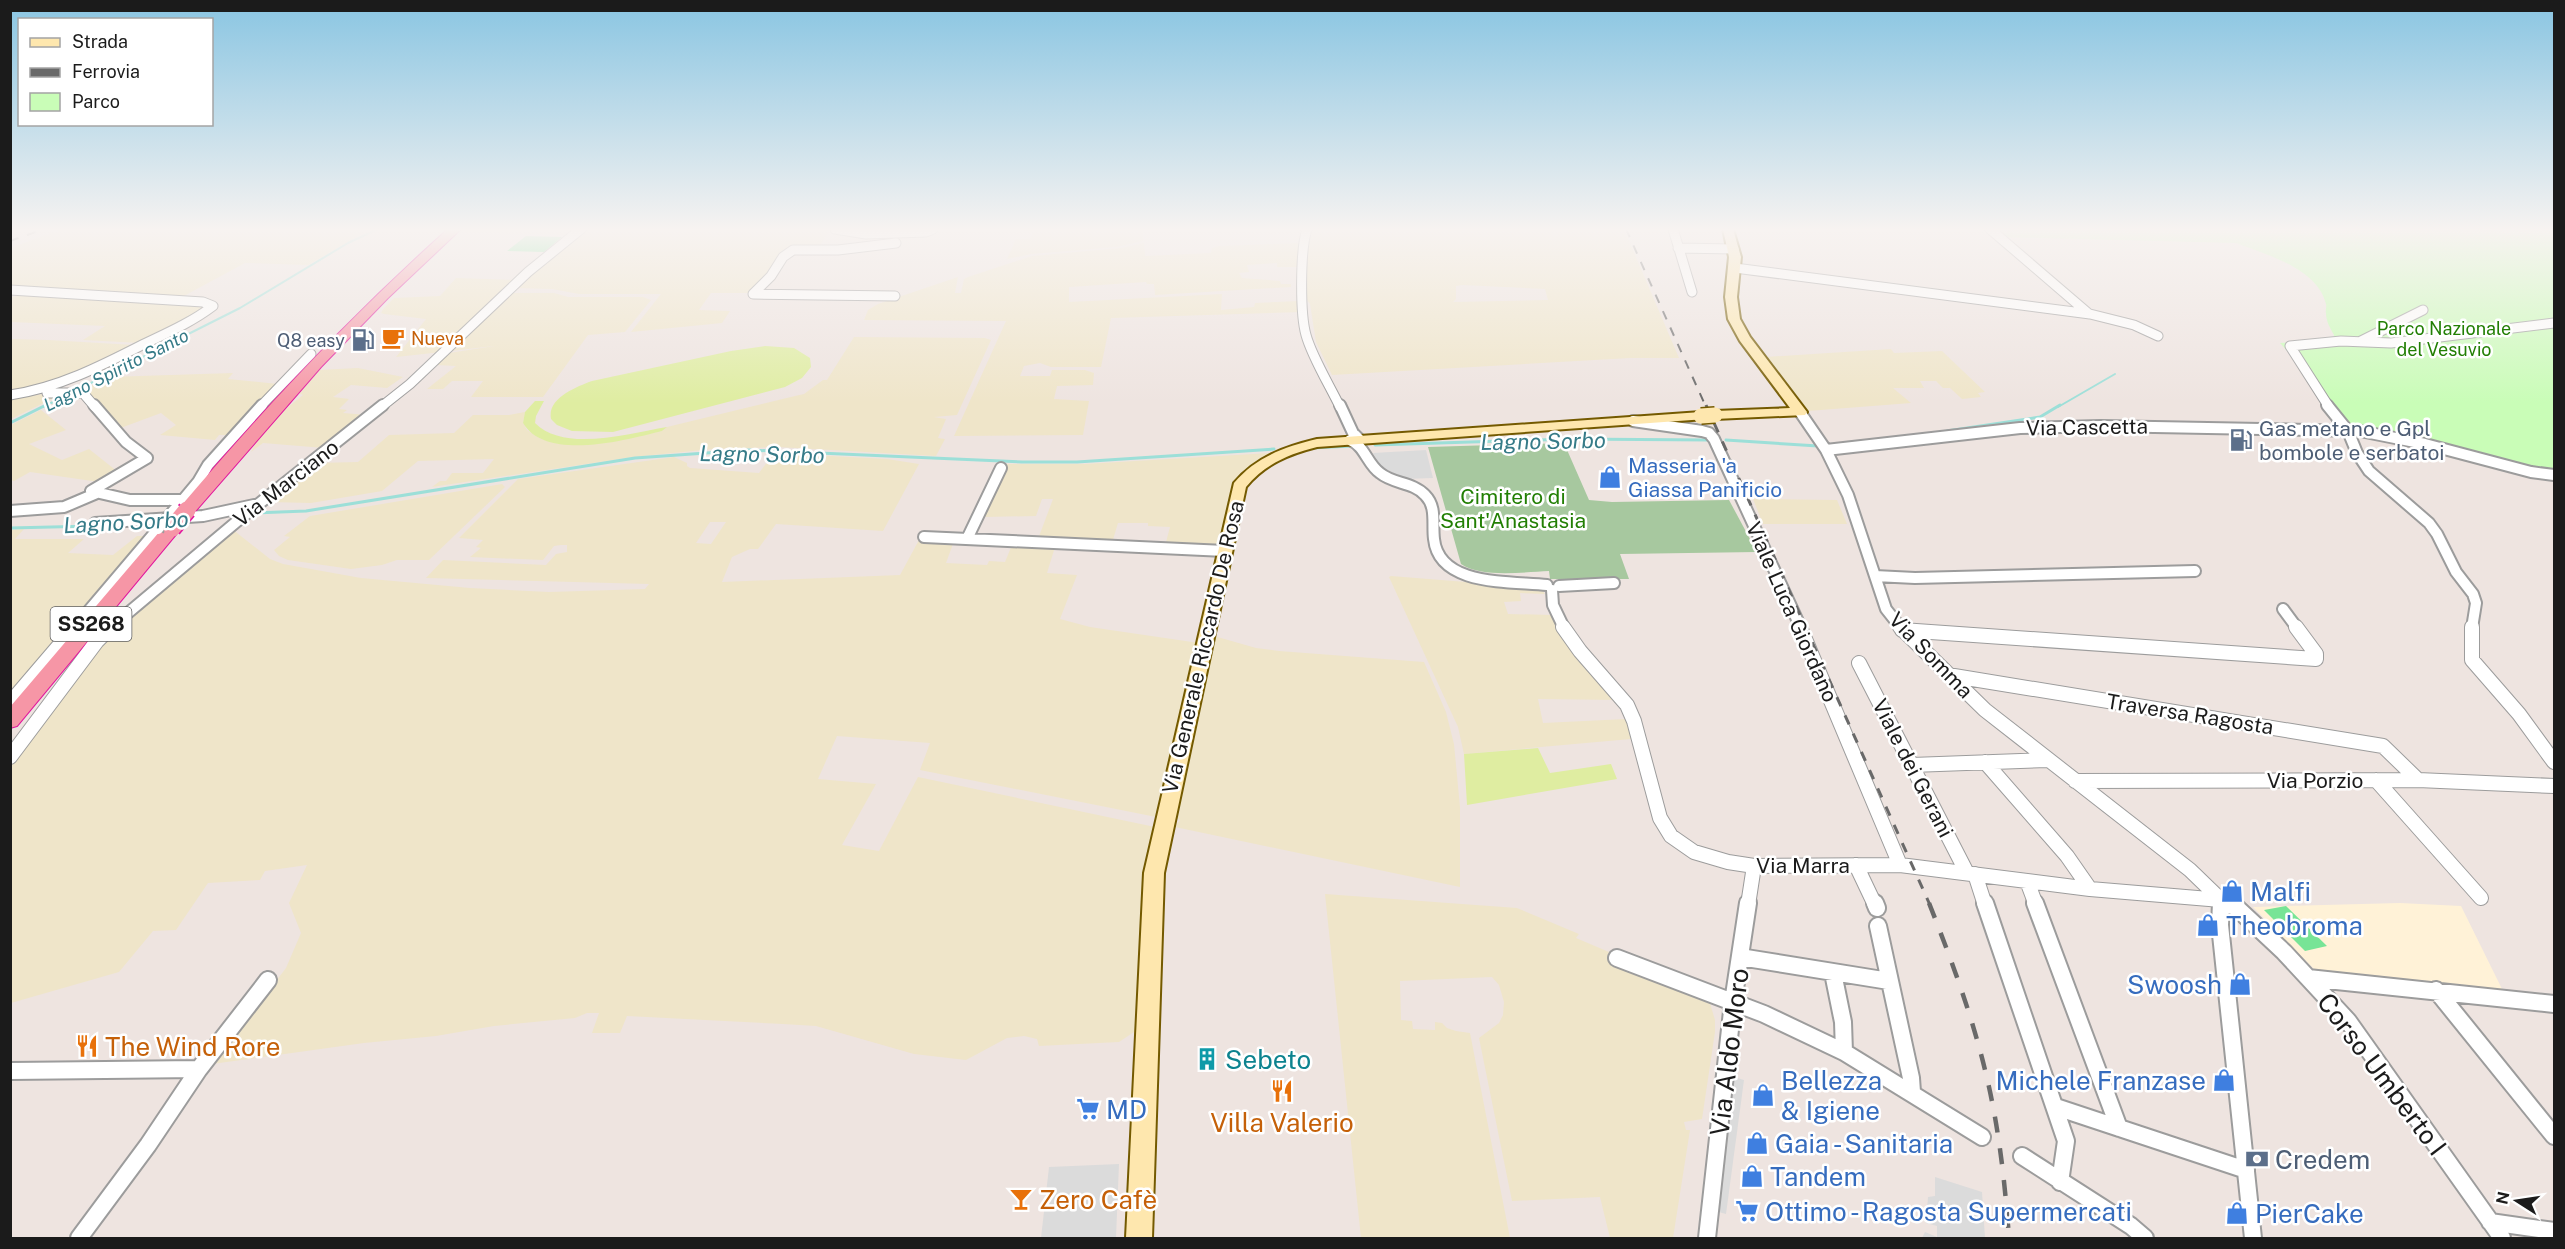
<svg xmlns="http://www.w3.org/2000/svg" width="2565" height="1249" font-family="'Public Sans',sans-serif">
<rect width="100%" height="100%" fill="#eee4e0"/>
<!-- education -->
<path fill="#fff2d7" d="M2400 903 2461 906 2503 991 2315 970 2253 907Z"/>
<!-- farmland -->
<path fill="#efe5c9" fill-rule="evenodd" d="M62 229H362L357 232 363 233 308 265 245 263 182 297 11 287V248Z
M462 229H578L570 235 458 232Z
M585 229H831L817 249H797L749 293H711L699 310 730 311 722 323 631 332 661 294H579L552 289 515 288Z
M1025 229H1143V241L1116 247 1031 254 1007 259 1016 239H1029L1033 232 1023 231Z
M1311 229H1624L1679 358H1630L1332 375 1316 342 1310 304 1307 300V249ZM1462 285 1545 289 1548 300 1453 302 1456 299V286Z
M1144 243 1145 256 1211 253 1212 248 1219 246 1301 243 1300 267H1277V263L1247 265 1249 272 1239 273 1242 278 1280 281 1281 284H1291V287L1155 295 1154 284H1147L1146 282 1069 287V302L1222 294 1221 310 1254 307 1255 303 1298 301 1301 312 1111 318 1101 367H1051L1040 363 1024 366 1020 376H1050L1052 370H1085L1094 373 1093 385 1057 386 1054 399 1089 401 1083 435 954 436 1006 321 864 320 868 310 878 304 958 277 955 293H961L964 279 968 277 1032 256 1121 248Z
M456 278 516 280 442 352 396 357 426 319 384 314 381 313 383 309 394 298 440 296Z
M39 293 204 303 206 308 141 343 83 340 105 326 11 322V297Z
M509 293H554L568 297H643L651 300 625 332 588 335 543 397H471L483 381H452L443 389H427L456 366 436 365 449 353 494 346 451 351Z
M854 337 985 338 991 340 957 415 934 417 946 419 938 438 945 439 936 456 778 447 713 449 633 457 432 487 440 481H446L452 473H483L494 459 418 461 382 491 311 503 269 502 316 463 358 462 389 435 454 433 473 415H509L525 412 523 423 527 430 539 438 553 443 583 445 662 431 667 427 795 396 804 394 823 380H827Z
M11 339 48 340 134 345 45 387 11 392Z
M1891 349 1894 353 1942 351 1985 392 1978 393 1981 397 1962 399 1950 388H1943L1936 381H1920L1924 388H1893L1911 403 1808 411 1765 357Z
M358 368 403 377 387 388 351 385 333 397 349 399 339 409 347 410 343 413 368 415 324 448 263 443 251 452 257 441 282 412 303 395 298 393 319 370Z
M233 373 228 379 278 384 229 435H219L215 440 160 435 176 425 161 413 118 429 83 390 108 377Z
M56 392 64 393 11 419V399Z
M41 410 66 430 29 444 62 460 89 449 118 472 99 482 30 472 14 481 11 480V425Z
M774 453 887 459 919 464 883 531 776 524 758 549H750L732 557 722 582 900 575 919 540 954 541 946 563 987 565 989 561 1005 562 1012 545 1055 547 1047 573 1077 575 1060 619 1090 627 1199 643 1156 817 920 770 930 743 837 736 818 779 876 784 842 845 879 851 918 777 1155 827 1143 896 1137 1030 1119 1042 1039 1046 1037 1039 1024 1036 1007 1038 966 1060 914 1054 816 1026 783 1024 627 1016 620 1033H592L599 1013H587L575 1018 494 1026 436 1036 364 1043 212 1064 286 968 301 933 289 903 307 865 265 871 260 880 208 883 176 930 153 931 119 972 11 1003V766L108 635 232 529 270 559 283 564 361 578 470 588 549 592 645 589 649 584 426 578 443 560 546 565 556 554 567 552V545H561L554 546 543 560 470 557 481 548 476 547 483 540 459 538 518 479 674 457 687 463V466L690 468 759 473ZM710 522H726L711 544 696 543Z
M1270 453 1245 471 1235 485 1221 546H1165L1170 527 1148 526V523H1118L1112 543 1038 539 1053 499H1042L1036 516 984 517 1007 464H1085Z
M502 484 505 487 429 560H397L382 565 351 569 288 560 279 556 274 550 290 537 284 536 310 516Z
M1753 499 1837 500 1847 524H1763Z
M24 529 15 539H84L68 553 113 555 137 536H144L11 695V530Z
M1391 576 1541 588 1545 594 1520 593 1521 601 1504 602 1508 614 1552 615 1619 700 1538 699 1543 723 1626 719 1631 739 1464 754 1458 727 1389 577Z
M1214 636 1256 648 1279 651 1424 662 1446 712 1454 744 1460 807V887L1175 827 1180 820 1172 816Z
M1325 894 1517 908 1579 934 1576 938 1609 952 1607 959 1709 1000 1715 1020V1032L1702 1119 1684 1122 1686 1130H1690L1673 1238H1610L1600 1197 1512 1201 1479 1038 1499 1023 1503 1015 1504 1002 1499 985 1492 977 1400 981 1401 1020 1412 1021 1413 1029 1435 1030V1022L1442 1023 1447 1028 1456 1031 1470 1033 1510 1238H1361Z"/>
<!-- grass -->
<path fill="#dfeda1" d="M765 346 794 348 810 358 811 367 802 378 785 387 613 432 572 431 557 425 551 419C547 398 576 387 592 381L731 351Z
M535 401H544L536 416 535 423C565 453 629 433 667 427L662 431C626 440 546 462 523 423L525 412Z
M1538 748 1550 773 1611 764 1617 779 1467 805 1464 754Z"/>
<!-- cemetery -->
<path fill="#a7c89f" d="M1564 443 1589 500 1612 502 1729 500 1757 552 1620 554 1629 579H1550L1549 571C1524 572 1481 578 1461 564L1428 447Z"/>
<!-- park -->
<path fill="#c9fdb7" d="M1988 229H2554V475L2342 429 2298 363 2280 343 2333 339 2334 335C2330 328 2326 321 2326 313 2325 311 2327 307 2326 304 2317 268 2267 255 2236 243L1999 237Z"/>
<!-- pitch -->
<path fill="#77e496" d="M526 236 562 237 544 252 507 251Z
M2286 906 2327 946 2305 951 2264 910Z"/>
<!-- parking -->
<path fill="#dbdbdb" d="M1426 450 1433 478 1405 479 1380 466 1373 453Z
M1734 1077 1744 1080 1726 1214 1715 1211Z
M1119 1164 1116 1238H1041L1049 1167Z
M1935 1177 1982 1192 1985 1238H1922L1925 1232 1937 1237V1226L1926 1223 1928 1197 1935 1196Z"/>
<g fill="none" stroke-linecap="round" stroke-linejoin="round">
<!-- stream-far1 -->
<path stroke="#9cdfd8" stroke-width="2" d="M77 390 240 308 348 243 378 229
M43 407 63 397
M2058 407 2115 374"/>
<!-- stream -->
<path stroke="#9cdfd8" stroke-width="3" d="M10 423 46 405
M1947 431 2040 417 2060 405
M1726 440 1818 446
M1375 445 1569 439 1710 440
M1311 448 1352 446
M253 513 306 511 635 458 749 450 1022 462H1077L1274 449
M10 528 93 526"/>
<!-- minor-far3 casing -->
<g stroke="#9c9c9c" stroke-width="11">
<path id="minor-far3" d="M835 229 866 234 926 232 933 229
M1307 229C1300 250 1300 314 1306 335 1312 357 1330 386 1340 407
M1673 229 1692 292
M1990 229 2089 314
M1678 248 1734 249
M1735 268 2090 314 2134 325 2158 336
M10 290 203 302 213 306C192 322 167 333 144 344 101 366 58 388 10 395
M895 296 753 294 771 276 783 257 793 250H838L896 243
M2361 341 2423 310
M47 393H83L95 407
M260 407 311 354
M381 407 410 384 528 272 581 229
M2329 407 2290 346 2341 341 2391 343 2554 323"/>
</g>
<!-- minor-far2 casing -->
<g stroke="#9c9c9c" stroke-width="14">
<path id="minor-far2" d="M94 405 126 442 147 458 91 491 130 500H183
M1340 405 1353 433 1359 439
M2327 405 2348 431 2357 453 2369 471 2429 523 2437 534 2456 572 2473 594 2476 603 2472 628
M1800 412 1826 450 1848 495 1886 609 1901 628
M1633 421 1702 431 1709 433 1714 439 1801 628
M1350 440C1365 446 1367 464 1380 473 1393 484 1413 482 1425 495 1437 507 1432 523 1434 539 1439 587 1511 581 1547 585
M1826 450 2020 428 2101 426 2360 431 2425 444 2531 472 2554 475
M178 506 198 482 208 465 262 405
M10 511 64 507 97 493
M95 523 203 516 254 505
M924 537 1225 551
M967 539 1001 468
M1875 576 1915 578 2195 571
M1559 586 1614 583
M1552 590 1553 605 1564 628
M2283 609 2297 628
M74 628 158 529
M110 628 241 518 383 405"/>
</g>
<!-- minor-far1 casing -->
<g stroke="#9c9c9c" stroke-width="16">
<path id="minor-far1" d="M1563 627 1580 651 1627 705 1634 721 1660 818 1671 836 1694 852 1728 862 1754 866 1900 865 2090 889 2221 900 2231 905
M1800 627 1900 865
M1900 627 1985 710 2190 870 2221 900
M2472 627V660L2519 714 2554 762
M1902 630 2316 659V654L2296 627
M1859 663 1967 873
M1948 675 2383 746 2418 780
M10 703 75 627
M10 757 97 641 111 627
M1985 762 2067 856 2090 889
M1912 765 2047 760
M2376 780 2481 898
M2075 781 2418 780 2554 786
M1856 865 1875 905
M1975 874 1985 905
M2027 881 2036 905
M1748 905 1754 866
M2221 905V900"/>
</g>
<!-- minor casing -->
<g stroke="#9c9c9c" stroke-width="20">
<path id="minor" d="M1875 903 1877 908
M1985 903 2066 1141 2060 1182
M2035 903 2119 1128
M2221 903 2220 925 2253 1238
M2228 903 2237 908 2284 952 2348 1021 2502 1238
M1878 926 1911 1078 1912 1092
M1740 957 1889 981
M1617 958 1764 1014 1844 1052 1982 1137
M1833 973 1843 1022 1844 1052
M2308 978 2554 1004
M2436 990 2554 1136
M10 1071 199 1069
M2056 1107 2246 1170
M2022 1156 2131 1226 2145 1238
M2490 1222 2554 1231
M79 1238 148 1145 199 1069 268 980
M1707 1238 1733 1002 1748 903"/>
</g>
<!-- secondary casing -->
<g stroke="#745a00" stroke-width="4">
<path id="secondary" d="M1723 229H1733L1741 257 1737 297 1740 319 1750 337 1807 412 1805 415 1715 419 1708 415 1715 411 1790 408 1740 341 1728 319 1725 297 1729 257Z
M1701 412 1706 413 1708 416 1706 419 1317 447C1289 454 1265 464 1246 487L1164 873 1152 1238H1126L1144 873 1234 483C1256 457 1284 447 1317 439Z"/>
</g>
<!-- trunk casing -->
<g stroke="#e1179f" stroke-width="2">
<path id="trunk" d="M448 229H461L388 298 321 367 193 514H181L178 510 181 506C264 408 352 315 448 229Z
M172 523 178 524 181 528 178 532 17 726 10 728V707L166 524Z"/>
</g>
<!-- minor-far3 -->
<use href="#minor-far3" stroke="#fff" stroke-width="9"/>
<!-- minor-far2 -->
<use href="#minor-far2" stroke="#fff" stroke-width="10"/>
<!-- minor-far1 -->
<use href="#minor-far1" stroke="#fff" stroke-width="14"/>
<!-- minor -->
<use href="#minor" stroke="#fff" stroke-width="16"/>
<!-- secondary -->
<use href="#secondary" fill="#fee7ae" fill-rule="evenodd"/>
<!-- trunk -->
<use href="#trunk" fill="#f696a6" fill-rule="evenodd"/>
<!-- rail-far2 -->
<path stroke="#696969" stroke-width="2" stroke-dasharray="9 9" stroke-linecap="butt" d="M1626 229 1706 407
M10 241 44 229"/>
<!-- rail-far1 -->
<path stroke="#696969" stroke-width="3" stroke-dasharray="10 10" stroke-linecap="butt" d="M1706 405 1930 905"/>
<!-- rail -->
<path stroke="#696969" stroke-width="4.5" stroke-dasharray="16 16" stroke-linecap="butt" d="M1929 903C1951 959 1972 1015 1986 1074 1999 1128 2005 1183 2009 1238"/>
<!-- minor-bridge casing -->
<g stroke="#9c9c9c" stroke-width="14" stroke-linecap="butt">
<path id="minor-bridge" d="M158 529 175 509"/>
</g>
<!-- secondary-bridge casing -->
<g stroke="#745a00" stroke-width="18" stroke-linecap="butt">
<path id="secondary-bridge" d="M1701 416 1715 415"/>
</g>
<!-- trunk-bridge casing -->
<g stroke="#e1179f" stroke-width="20" stroke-linecap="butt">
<path id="trunk-bridge" d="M172 528 187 510"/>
</g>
<!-- minor-bridge -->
<use href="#minor-bridge" stroke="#fff" stroke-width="10"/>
<!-- secondary-bridge -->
<use href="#secondary-bridge" stroke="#fee7ae" stroke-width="15"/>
<!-- trunk-bridge -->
<use href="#trunk-bridge" stroke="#f696a6" stroke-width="17"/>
</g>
<!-- sky -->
<linearGradient id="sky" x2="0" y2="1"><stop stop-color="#89c5e2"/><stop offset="0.57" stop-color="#f7f3f1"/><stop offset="1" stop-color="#f7f3f1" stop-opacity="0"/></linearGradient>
<rect width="2565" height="403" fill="url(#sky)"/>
<!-- icons -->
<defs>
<g id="cafe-bare" transform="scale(1.8)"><path d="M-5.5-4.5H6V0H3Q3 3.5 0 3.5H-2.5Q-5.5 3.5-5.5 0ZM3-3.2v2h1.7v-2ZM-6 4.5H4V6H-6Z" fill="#e8710a" stroke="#fff" stroke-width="2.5" paint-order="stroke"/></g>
<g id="fuel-bare" transform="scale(1.8)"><path d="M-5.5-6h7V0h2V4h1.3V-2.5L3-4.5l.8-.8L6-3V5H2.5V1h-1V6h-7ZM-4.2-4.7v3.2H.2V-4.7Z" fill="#5c6f8a" stroke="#fff" stroke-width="2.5" paint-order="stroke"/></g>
<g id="shop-bare" transform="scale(1.8)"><path d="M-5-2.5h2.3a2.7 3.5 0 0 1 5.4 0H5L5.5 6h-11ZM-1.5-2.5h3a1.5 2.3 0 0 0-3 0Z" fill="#3f7fe0" stroke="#fff" stroke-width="2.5" paint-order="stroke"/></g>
<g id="restaurant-bare" transform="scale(1.8)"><path d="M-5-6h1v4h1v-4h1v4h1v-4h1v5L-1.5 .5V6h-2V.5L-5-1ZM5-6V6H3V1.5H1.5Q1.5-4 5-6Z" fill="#e8710a" stroke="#fff" stroke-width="2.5" paint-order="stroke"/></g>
<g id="building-bare" transform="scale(1.8)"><path d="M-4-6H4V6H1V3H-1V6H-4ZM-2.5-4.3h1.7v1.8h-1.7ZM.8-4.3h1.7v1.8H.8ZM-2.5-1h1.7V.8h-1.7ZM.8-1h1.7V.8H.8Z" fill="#0f9aa8" stroke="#fff" stroke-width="2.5" paint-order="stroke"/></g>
<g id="supermarket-bare" transform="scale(1.8)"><path d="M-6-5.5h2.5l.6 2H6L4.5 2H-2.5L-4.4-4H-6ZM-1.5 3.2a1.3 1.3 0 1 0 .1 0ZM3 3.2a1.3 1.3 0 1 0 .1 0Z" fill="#3f7fe0" stroke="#fff" stroke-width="2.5" paint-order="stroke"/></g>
<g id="bank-bare" transform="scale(1.8)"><path d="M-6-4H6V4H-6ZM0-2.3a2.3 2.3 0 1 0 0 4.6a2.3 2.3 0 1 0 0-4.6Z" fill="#5c6f8a" stroke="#fff" stroke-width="2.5" paint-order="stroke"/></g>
<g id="bar-bare" transform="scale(1.8)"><path d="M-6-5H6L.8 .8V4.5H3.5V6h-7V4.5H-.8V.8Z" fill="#e8710a" stroke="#fff" stroke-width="2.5" paint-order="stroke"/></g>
</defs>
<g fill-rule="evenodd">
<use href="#cafe-bare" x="393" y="338"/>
<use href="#fuel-bare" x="363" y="340"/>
<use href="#fuel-bare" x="2241" y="440"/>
<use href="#shop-bare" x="1610" y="477"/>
<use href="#shop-bare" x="2232" y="891"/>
<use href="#shop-bare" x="2208" y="925"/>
<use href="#shop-bare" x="2240" y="984"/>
<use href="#restaurant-bare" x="87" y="1046"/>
<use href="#building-bare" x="1207" y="1059"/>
<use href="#shop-bare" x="2224" y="1080"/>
<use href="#restaurant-bare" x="1282" y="1091"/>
<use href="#shop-bare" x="1763" y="1095"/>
<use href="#supermarket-bare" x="1088" y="1109"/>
<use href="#shop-bare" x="1757" y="1143"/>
<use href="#bank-bare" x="2257" y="1159"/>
<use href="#shop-bare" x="1752" y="1176"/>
<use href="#bar-bare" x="1021" y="1199"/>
<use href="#supermarket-bare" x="1747" y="1211"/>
<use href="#shop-bare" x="2237" y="1213"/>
</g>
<g text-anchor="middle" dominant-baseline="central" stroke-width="5" stroke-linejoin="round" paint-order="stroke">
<!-- far-park labels -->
<g font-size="18" fill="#227f04" stroke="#fff">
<text x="2444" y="328">Parco Nazionale<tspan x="2444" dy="21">del Vesuvio</tspan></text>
</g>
<!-- far-food labels -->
<g font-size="18" fill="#c56008" stroke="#fff" text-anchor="start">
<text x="411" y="338">Nueva</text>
</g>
<!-- far-service labels -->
<g font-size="18" fill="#4e5e75" stroke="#fff" text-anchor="end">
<text x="345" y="340">Q8 easy</text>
</g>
<!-- far-water labels -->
<g font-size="18" font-style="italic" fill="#367b88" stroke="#fff">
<text transform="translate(116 370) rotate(-27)">Lagno Spirito Santo</text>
</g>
<!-- shield labels -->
<rect fill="#fff" stroke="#5f5f5f" stroke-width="1.5" x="50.5" y="607" width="81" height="34" rx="4.5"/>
<g font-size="20" font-weight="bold" fill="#1b1b1b">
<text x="91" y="624">SS268</text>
</g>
<!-- street labels -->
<g font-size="21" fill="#1b1b1b" stroke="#fff">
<text transform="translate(2087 427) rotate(-1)">Via Cascetta</text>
<text transform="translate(286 483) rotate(-38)">Via Marciano</text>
<text transform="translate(1792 612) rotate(66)">Viale Luca Giordano</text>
<text transform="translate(1203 647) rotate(-77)">Via Generale Riccardo De Rosa</text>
<text transform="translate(1931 655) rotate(46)">Via Somma</text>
<text transform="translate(2190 714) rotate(9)">Traversa Ragosta</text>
<text transform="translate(1913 768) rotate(63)">Viale dei Gerani</text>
<text x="2315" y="780">Via Porzio</text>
<text x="1803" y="865">Via Marra</text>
</g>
<!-- service labels -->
<g font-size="21" fill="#4e5e75" stroke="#fff" text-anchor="start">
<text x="2259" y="428">Gas metano e Gpl<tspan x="2259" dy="24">bombole e serbatoi</tspan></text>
</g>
<!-- shop labels -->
<g font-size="21" fill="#366cbe" stroke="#fff" text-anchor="start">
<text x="1628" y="465">Masseria 'a<tspan x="1628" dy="24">Giassa Panificio</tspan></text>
</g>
<!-- park labels -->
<g font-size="21" fill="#227f04" stroke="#fff">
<text x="1513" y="496">Cimitero di<tspan x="1513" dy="24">Sant'Anastasia</tspan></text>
</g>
<!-- water labels -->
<g font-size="22" font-style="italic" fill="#367b88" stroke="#fff">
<text transform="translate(1543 441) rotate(-1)">Lagno Sorbo</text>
<text transform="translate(762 454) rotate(1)">Lagno Sorbo</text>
<text transform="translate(126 522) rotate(-3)">Lagno Sorbo</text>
</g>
<!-- near-shop labels -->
<g font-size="26" fill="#366cbe" stroke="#fff" text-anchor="start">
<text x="2250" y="891">Malfi</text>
<text x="2226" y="925">Theobroma</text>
<text x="2222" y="984" text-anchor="end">Swoosh</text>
<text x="1781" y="1080">Bellezza<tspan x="1781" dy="30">&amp; Igiene</tspan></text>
<text x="2206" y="1080" text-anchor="end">Michele Franzase</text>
<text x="1106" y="1109">MD</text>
<text x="1775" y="1143">Gaia - Sanitaria</text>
<text x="1770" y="1176">Tandem</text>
<text x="1765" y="1211">Ottimo - Ragosta Supermercati</text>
<text x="2255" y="1213">PierCake</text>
</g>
<!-- near-food labels -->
<g font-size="26" fill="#c56008" stroke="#fff" text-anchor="start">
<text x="105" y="1046">The Wind Rore</text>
<text x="1282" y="1122" text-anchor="middle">Villa Valerio</text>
<text x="1039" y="1199">Zero Cafè</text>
</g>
<!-- near-street labels -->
<g font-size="26" fill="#1b1b1b" stroke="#fff">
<text transform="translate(1729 1052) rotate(-83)">Via Aldo Moro</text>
<text transform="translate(2382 1074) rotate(53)">Corso Umberto I</text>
</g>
<!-- near-culture labels -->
<g font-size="26" fill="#0d838f" stroke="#fff" text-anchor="start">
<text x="1225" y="1059">Sebeto</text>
</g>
<!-- near-service labels -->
<g font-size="26" fill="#4e5e75" stroke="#fff" text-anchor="start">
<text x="2275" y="1159">Credem</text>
</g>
</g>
<!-- border -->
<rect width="2565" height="1249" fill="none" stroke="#1b1b1b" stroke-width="24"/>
<!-- legend -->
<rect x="18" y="18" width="195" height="108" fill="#ffffff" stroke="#a4a4a4" stroke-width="1.5"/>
<rect x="30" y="38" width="30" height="9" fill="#fee7ae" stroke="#a4a4a4" stroke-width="1.5"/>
<text x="72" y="48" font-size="18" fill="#1b1b1b">Strada</text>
<rect x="30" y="68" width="30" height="9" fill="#696969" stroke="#a4a4a4" stroke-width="1.5"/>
<text x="72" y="78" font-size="18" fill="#1b1b1b">Ferrovia</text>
<rect x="30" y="93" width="30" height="18" fill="#c9fdb7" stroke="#a4a4a4" stroke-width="1.5"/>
<text x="72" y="108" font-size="18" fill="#1b1b1b">Parco</text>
<!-- north arrow -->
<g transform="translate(2517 1201) rotate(282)" stroke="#ffffff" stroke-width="4.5" paint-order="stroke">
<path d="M0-4.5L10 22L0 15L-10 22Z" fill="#1b1b1b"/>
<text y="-9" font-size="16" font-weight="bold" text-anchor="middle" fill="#1b1b1b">N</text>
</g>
</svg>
